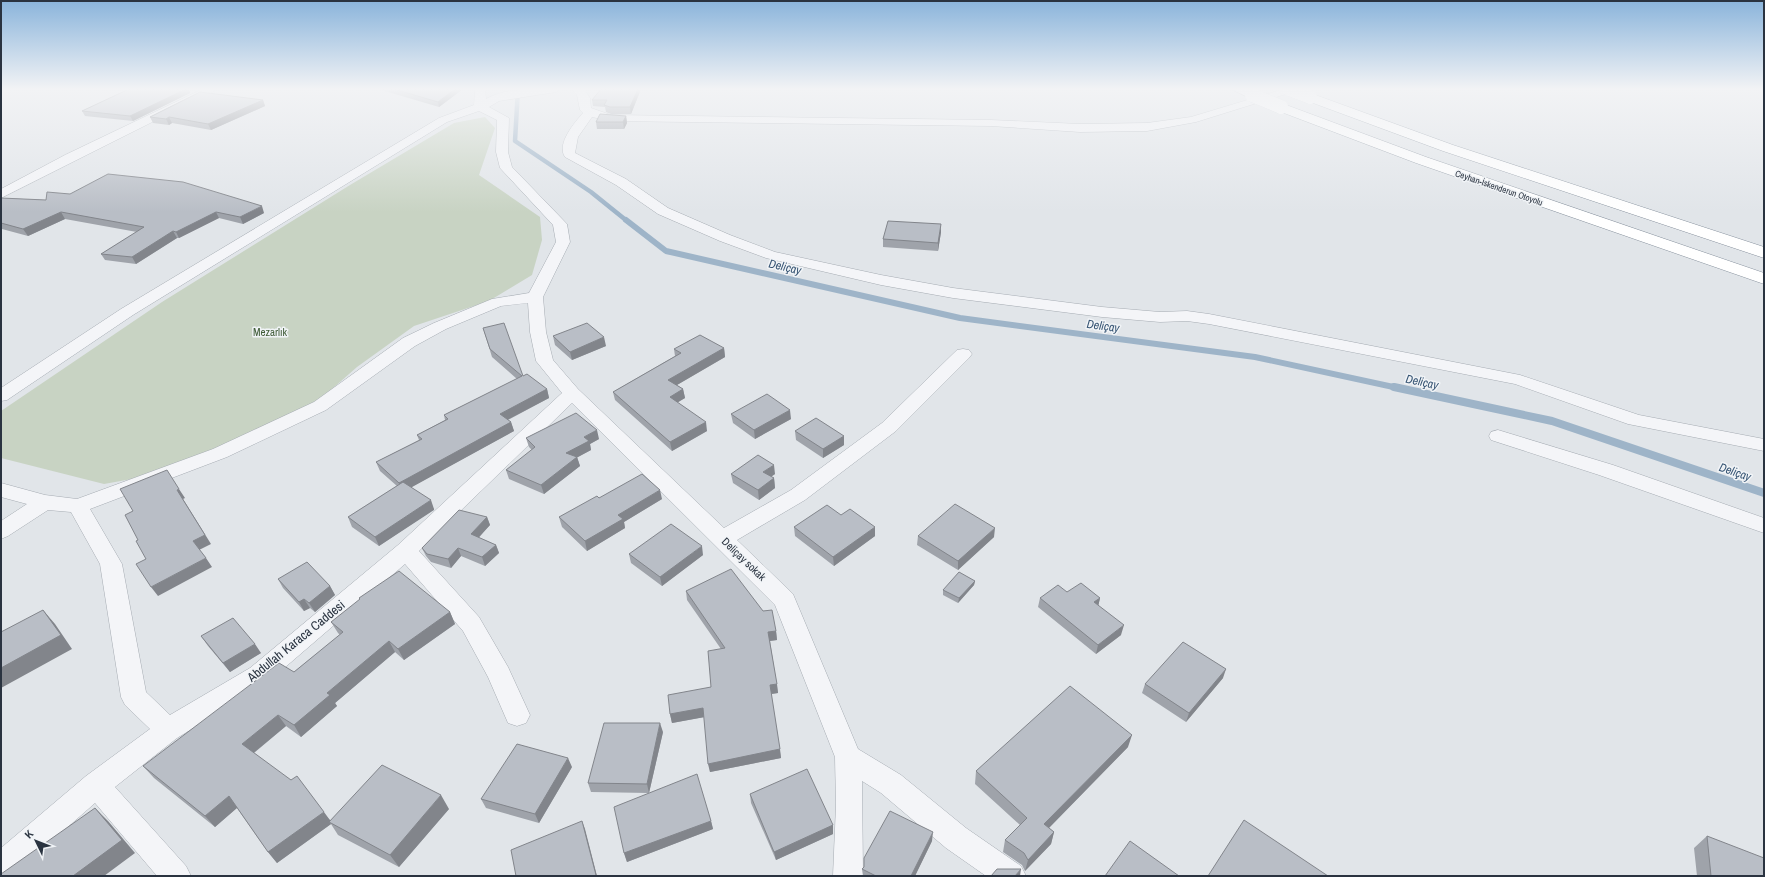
<svg xmlns="http://www.w3.org/2000/svg" width="1765" height="877" font-family="'Archivo Narrow',sans-serif">
<rect width="100%" height="100%" fill="#e1e5e9"/>
<!-- green -->
<path fill="#c8d3c3" d="M485 117 495 128 479 175 540 217 542 240 532 275 489 301 414 326 357 367 315 404 154 475 104 484 1 458V411L162 302 350 185 454 123Z"/>
<g fill="none" stroke-linecap="round" stroke-linejoin="round">
<!-- stream-far2 -->
<path stroke="#9eb4c8" stroke-width="4.5" d="M518 89 515 141 591 192 627 221"/>
<!-- stream-far1 -->
<path stroke="#9eb4c8" stroke-width="6" d="M626 220 666 251 960 318 1255 357 1398 388"/>
<!-- stream -->
<path stroke="#9eb4c8" stroke-width="8" d="M1394 387 1552 421 1764 493"/>
<!-- minor casing -->
<g stroke="#a6acb3" stroke-width="1">
<path id="minor" d="M203 89H218L1 198V189L65 155Z
M475 89H485L486 99C507 87 537 89 561 89L556 92 499 101 489 107 509 118 508 152 512 167 567 224 570 242 543 297 546 332 553 360 578 389 724 528 791 490 882 423 957 350 963 349 969 350 972 354 969 358 896 431 805 500 737 540 793 594 858 749 901 775 966 828 1021 866 1026 876H986L946 848 881 793 862 781 863 876H833L836 805 835 757 775 605 572 403 419 551 479 617 508 667 530 715 526 723 517 726 508 723 488 677 463 631 405 564 268 682 177 738 115 787 186 866 191 876H157L95 803 12 876H1V848L86 776 150 729 125 705 121 697 100 564 71 512 48 510 8 536 1 539V521L27 504 1 497V483L45 495 77 499 213 449 314 402 403 338 434 323 492 299 529 293 556 242 553 225 500 168 496 152 497 120 479 111 447 122 133 315 7 400 1 401V388L121 309 439 118 474 105ZM528 303 530 332 536 361 562 393 398 545 250 668 170 715 146 692 122 564 90 509 227 457 326 410 415 346 446 329 501 306Z
M571 89H584L590 98 591 108 611 115 991 120 1080 124 1147 123 1191 117 1284 89H1302L1196 122 1147 131 1080 132 991 126 611 121 592 117 578 137 575 153 626 179 668 208 730 235 775 252 881 275 953 288 1102 307 1160 312 1187 311 1209 314 1520 375 1639 415 1764 439V451L1628 424 1515 384 1209 324 1187 321 1160 322 1102 317 953 298 881 285 766 258 720 241 658 214 616 185 565 157C556 144 575 122 583 113L580 110 577 95Z
M1498 430 1613 465 1764 518V533L1599 475 1491 440 1489 436 1491 432Z"/>
</g>
<!-- motorway casing -->
<g stroke="#89939f" stroke-width="1">
<path id="motorway" d="M1231 89H1249L1258 95 1252 99Z
M1310 93 1453 145 1764 247V258L1443 151 1305 100 1304 97 1305 94Z
M1281 103 1426 157 1764 273V284L1416 163 1276 110 1274 107 1276 104Z"/>
</g>
<!-- minor -->
<use href="#minor" fill="#f4f5f8" fill-rule="evenodd"/>
<!-- motorway -->
<use href="#motorway" fill="#fff" fill-rule="evenodd"/>
<!-- motorway-bridge casing -->
<g stroke="#89939f" stroke-width="14" stroke-linecap="butt">
<path id="motorway-bridge" d="M1289 89 1310 97
M1252 95 1281 107"/>
</g>
<!-- motorway-bridge -->
<use href="#motorway-bridge" stroke="#fff" stroke-width="14"/>
</g>
<!-- wall -->
<path fill="#9fa3aa" d="M129 89H189L190 93 133 121 85 116 82 111Z
M378 89H463L439 107Z
M641 89 631 114H611L606 112 605 107 593 106 592 100Z
M263 100 265 106 211 130 172 123 169 125 153 123 150 117Z
M626 116 627 123 624 129H597L596 122Z
M70 194 264 213 243 224 219 218 179 238H177L136 264 105 260 101 254 137 232 65 219 28 236 2 229 1 230V198L46 200Z
M941 232 938 251 883 247V239Z
M483 328 523 376 547 389 549 398 508 420 511 422 514 431 411 487 434 509 379 546 352 527 348 517 397 486 380 471 376 462 419 440 417 435 445 420 444 415 517 379 492 357Z
M553 336 606 346 572 360 555 345Z
M724 348 725 357 677 385 683 389 685 398 677 402 707 431 672 451 615 400 613 392 675 356 674 349Z
M731 414 791 419 755 439 733 423Z
M795 431 844 436V445L823 458 796 440Z
M526 438 599 439 590 444 591 450 577 457 580 466 544 494 509 479 506 470 532 450 529 447Z
M731 474H775L771 477 774 478 775 488 759 500 733 483Z
M599 498 662 499 624 522 625 528 587 551 562 527 559 517Z
M841 515 875 536 834 566 795 536 794 527Z
M487 517 490 525 478 537 496 545 499 553 485 566 461 556 451 568 431 562 426 556 422 548Z
M918 536 994 537 958 570 917 545Z
M629 554 703 555 662 586 631 563Z
M278 579 330 586 335 595 315 612 310 608 304 611 283 588Z
M975 581 974 585 958 603 943 595V590Z
M686 591 776 631 777 640 770 641 778 693 771 694 781 758 710 772 704 717 672 723 670 714 711 687 721 649 687 600Z
M1067 592 1100 598 1098 606 1121 635 1096 654 1038 607 1040 598Z
M450 612 455 624 404 660 395 652 335 703 337 706 301 737 286 726 254 753 330 820 449 809 399 867 338 835 331 824 277 863 268 852 237 808 215 827 154 778 143 766 294 672 340 635 338 633 331 622Z
M201 636 261 653 230 672 208 646Z
M1223 678 1186 722 1142 693 1145 684Z
M663 732 649 793 711 821 713 829 627 862 624 853 649 793 591 792 588 783Z
M1128 747 1049 828 1054 832 1051 844 1025 871 1022 865 1003 852 1005 840 1020 825 975 784 976 771Z
M572 767 539 823 486 808 481 799Z
M750 794 833 825V834L776 860 751 803Z
M1707 836 1764 876H1697L1694 848Z
M932 841 915 876H863L862 869Z"/>
<!-- shaded-wall -->
<path fill="#82858b" d="M186 89H189L190 93 133 121 130 116Z
M455 89H463L439 107 438 102Z
M638 89H641L631 114 630 107Z
M263 100 265 106 211 130 208 124Z
M626 116 627 123 624 129 623 122Z
M169 117 172 123 169 125 166 119Z
M262 206 264 213 243 224 240 217Z
M61 212 65 219 28 236 23 229Z
M216 212 219 218 179 238 176 232Z
M941 224V232L938 251V243Z
M173 231 177 238 136 264 132 257Z
M604 337 606 346 572 360 570 352Z
M724 348 725 357 670 389 668 380Z
M547 389 549 398 503 422 500 414Z
M683 389 685 398 672 406 670 397Z
M790 410 791 419 755 439 754 430Z
M511 422 514 431 403 492 399 483Z
M706 422 707 431 672 451 670 442Z
M597 430 599 439 590 444 591 450 569 462 566 453 584 437Z
M844 436V445L823 458V449Z
M577 457 580 466 544 494 541 485Z
M774 465 775 474 764 481 763 472Z
M774 478 775 488 759 500 758 490Z
M179 489 185 498 183 499 211 544 199 550 193 541 177 490Z
M660 490 662 499 624 522 625 528 587 551 585 541 618 515Z
M431 500 434 509V510L379 546 375 537Z
M487 517 490 525 474 543 471 534Z
M875 527V536L834 566 833 557Z
M995 528 994 537 958 570V561Z
M496 545 499 553 485 566 482 557Z
M702 546 703 555 662 586 660 577Z
M458 548 461 556 451 568 448 559Z
M206 558 212 567 158 596 151 587Z
M975 581 974 585 958 603 959 598Z
M330 586 335 595 315 612 309 603Z
M1100 598 1098 607 1094 602Z
M304 599 310 608 304 611 299 602Z
M43 610 55 624 72 649 1 688V668Z
M450 612 455 624 404 660 398 649Z
M1124 625 1121 635 1096 654 1098 645Z
M776 631 777 640 769 641 768 632Z
M389 641 395 652 335 703 337 706 301 737 294 725 327 693Z
M255 644 261 653 230 672 223 663Z
M1226 669 1223 678 1186 722 1189 713Z
M777 684 778 693 771 694 770 685Z
M703 708 705 717 672 723 670 714Z
M278 715 286 726 251 755 242 744Z
M660 723 663 732 649 793 647 784Z
M1132 735 1128 747 1041 836 1044 824Z
M780 749 781 758 710 772 708 764Z
M568 758 572 767 539 823 535 814Z
M441 795 449 809 399 867 390 855Z
M229 796 238 807 215 827 205 816Z
M95 808 108 821 135 853 104 876H73Z
M324 812 332 823 329 822 331 824 277 863 268 852Z
M582 821 585 829 597 876H594Z
M711 821 713 829 627 862 624 853Z
M833 825V834L776 860 774 852Z
M933 832 932 841 915 876H911Z
M1054 832 1051 844 1025 871 1028 860Z
M1021 869 1020 876H1015Z"/>
<!-- building -->
<path fill="#b9bec6" stroke="#82858b" d="M129 89H186L130 116 82 111Z
M394 89H455L438 102Z
M601 89H638L630 107H610L604 105 607 100H592Z
M200 92 263 100 208 124 169 117 166 119 150 117Z
M600 114 626 116 623 122H596Z
M108 174 183 182 262 206 240 217 216 212 176 232 173 231 132 257 101 254 144 227 61 212 23 229 1 223V198L46 200 47 192 70 194Z
M888 221 941 224 938 243 883 239Z
M504 323 523 376 527 374 547 389 500 414 511 422 399 483 376 462 422 439 417 435 448 419 444 415 522 376 490 349 483 328Z
M587 323 604 337 570 352 553 336Z
M700 335 724 348 668 380 683 389 670 397 706 422 670 442 613 392 681 353 674 349Z
M767 394 790 410 754 430 731 414Z
M576 413 597 430 584 437 589 441 566 453 577 457 541 485 506 470 535 447 526 438Z
M816 418 844 436 823 449 795 431Z
M758 455 774 465 763 472 774 478 758 490 731 474Z
M167 470 179 489 177 490 205 535 193 541 206 558 151 587 136 564 146 559 136 541 138 540 125 515 133 511 120 489Z
M642 474 660 490 618 515 623 519 585 541 559 517 597 496 599 498Z
M403 482 431 500 375 537 348 517Z
M955 504 995 528 958 561 918 536Z
M827 505 841 515 850 509 875 527 833 557 794 527Z
M459 510 487 517 471 534 496 545 482 557 458 548 448 559 427 554 422 548Z
M671 524 702 546 660 577 629 554Z
M307 562 330 586 309 603 304 599 299 602 278 579Z
M731 569 763 611 772 610 776 631 768 632 777 684 770 685 780 749 708 764 703 708 670 714 668 695 711 687 708 651 725 648 686 591Z
M399 571 450 612 398 649 389 641 327 693 330 695 294 725 278 715 242 744 291 780 297 776 324 812 268 852 229 796 205 816 143 766 279 663 294 672 343 632 331 622 360 599 359 598Z
M959 572 975 581 959 598 943 590Z
M1081 583 1100 598 1094 602 1124 625 1098 645 1040 598 1058 585 1067 592Z
M43 610 61 635 1 668V632Z
M233 618 255 644 223 663 201 636Z
M1183 642 1226 669 1189 713 1145 684Z
M1070 686 1132 735 1044 824 1054 832 1028 860 1024 853 1005 840 1027 818 976 771Z
M604 723H660L647 784 588 783Z
M517 744 568 758 535 814 481 799Z
M382 765 441 795 390 855 329 822Z
M807 769 833 825 774 852 750 794Z
M697 774 711 821 624 853 614 807Z
M95 808 122 840 73 876H1V874Z
M890 811 933 832 911 876H876L862 869 864 867V858Z
M1244 820 1328 876H1208Z
M582 821 596 875 594 876H516L511 850Z
M1707 836 1764 858V876H1711Z
M1130 841 1179 876H1105Z
M997 869H1021L1015 876H991Z"/>
<!-- sky -->
<linearGradient id="sky" x2="0" y2="1"><stop stop-color="#8ab4db"/><stop offset="0.42" stop-color="#f2f3f5"/><stop offset="1" stop-color="#f2f3f5" stop-opacity="0"/></linearGradient>
<rect width="1765" height="212" fill="url(#sky)"/>
<g text-anchor="middle" dominant-baseline="central" stroke-width="3" stroke-linejoin="round" paint-order="stroke">
<!-- far-street labels -->
<g font-size="9" fill="#2a3340" stroke="#f1f4f7">
<text transform="translate(1499 188) rotate(19)">Ceyhan-İskenderun Otoyolu</text>
</g>
<!-- park labels -->
<g font-size="11" fill="#405c38" stroke="#f1f4f7">
<text x="270" y="332">Mezarlık</text>
</g>
<!-- street labels -->
<g font-size="11" fill="#2a3340" stroke="#f1f4f7">
<text transform="translate(744 559) rotate(44)">Deliçay sokak</text>
</g>
<!-- water labels -->
<g font-size="12" font-style="italic" fill="#365473" stroke="#f1f4f7">
<text transform="translate(785 267) rotate(13)">Deliçay</text>
<text transform="translate(1103 326) rotate(8)">Deliçay</text>
<text transform="translate(1422 382) rotate(12)">Deliçay</text>
<text transform="translate(1735 472) rotate(19)">Deliçay</text>
</g>
<!-- near-street labels -->
<g font-size="13" fill="#2a3340" stroke="#f1f4f7">
<text transform="translate(296 641) rotate(-39)">Abdullah Karaca Caddesi</text>
</g>
</g>
<!-- border -->
<rect width="1765" height="877" fill="none" stroke="#2a3340" stroke-width="4"/>
<!-- north arrow -->
<g transform="translate(36 841) rotate(313)" stroke="#f1f4f7" stroke-width="3" paint-order="stroke">
<path d="M0-3L7 15L0 10L-7 15Z" fill="#2a3340"/>
<text y="-6" font-size="11" font-weight="bold" text-anchor="middle" fill="#2a3340">K</text>
</g>
</svg>
